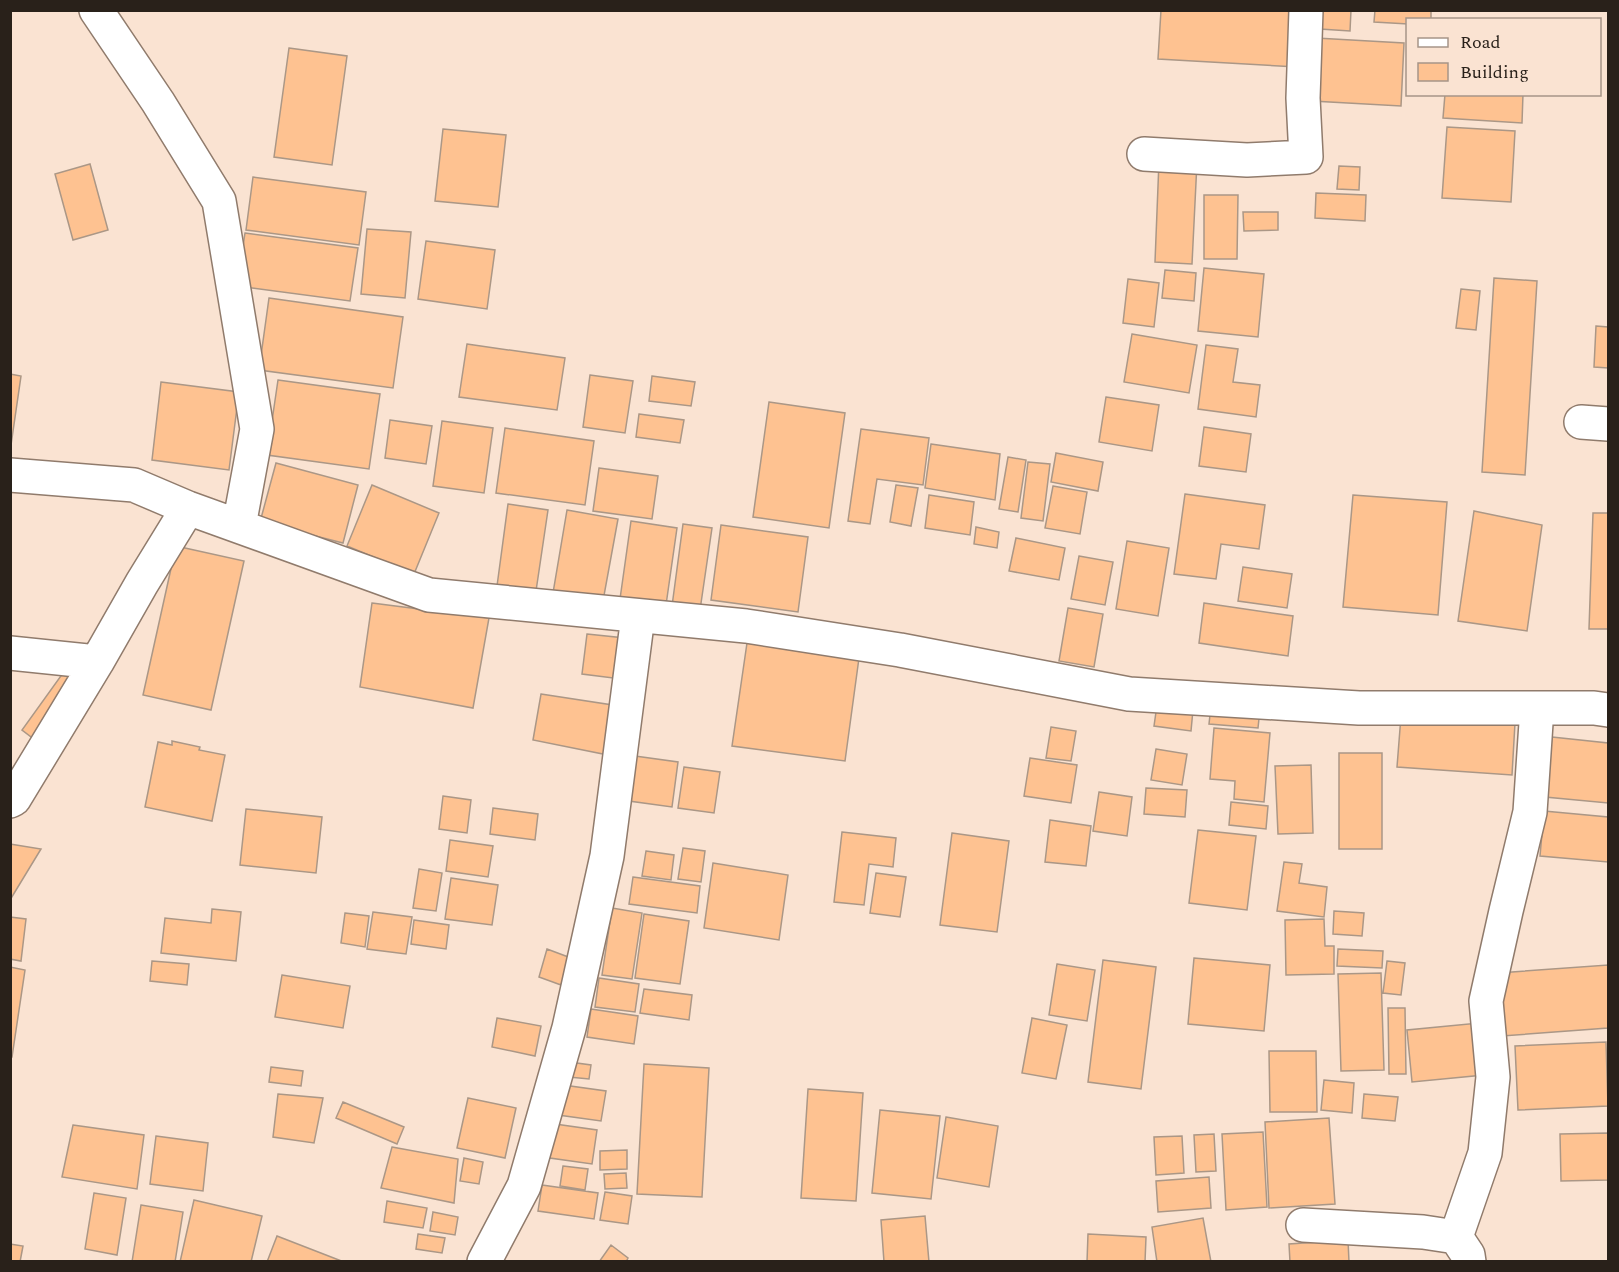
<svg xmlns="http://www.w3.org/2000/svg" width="1619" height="1272" font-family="Spectral,serif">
<rect width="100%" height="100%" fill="#fae3d2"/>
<!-- building -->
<path fill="#fec291" stroke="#ab9786" stroke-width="1.5" d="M1161 10H1300L1297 67 1158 59Z
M1321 10H1351L1350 31 1320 29Z
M1375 10H1431V20H1408V24L1374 22Z
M1316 38 1404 43 1401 106 1312 101Z
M289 48 347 56 332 165 274 157Z
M1445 94H1523L1522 123 1443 118Z
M1447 127 1515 131 1511 202 1442 198Z
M443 129 506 135 498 207 435 201Z
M1159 161 1197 162 1192 264 1155 262Z
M90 164 108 230 73 240 55 174Z
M1339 166 1360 167 1359 190 1337 189Z
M253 177 366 192 359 245 246 230Z
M1316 193 1366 195 1365 221 1315 218Z
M1204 195H1238L1237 259H1204Z
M1243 212H1278V230L1244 231Z
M367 229 411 232 405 298 361 294Z
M245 233 358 248 350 301 237 286Z
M426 241 495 250 487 309 418 299Z
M1204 268 1264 274 1258 337 1198 331Z
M1165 270 1196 273 1194 301 1162 298Z
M1494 278 1537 281 1525 475 1482 472Z
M1128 279 1159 283 1154 327 1123 323Z
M1461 289 1480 291 1476 330 1456 328Z
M269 298 403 317 393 388 259 370Z
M1596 326 1608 327V368L1594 367Z
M1132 334 1197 345 1189 393 1124 382Z
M467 344 565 358 557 410 459 397Z
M1206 345 1238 349 1233 382 1260 385 1256 417 1198 409Z
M10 374 21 376 10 452Z
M590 375 633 381 625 433 583 427Z
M652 376 695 382 691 406 649 401Z
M278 380 380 394 369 469 267 455Z
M161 382 239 392 229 470 152 460Z
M1106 397 1159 405 1152 451 1099 442Z
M769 402 845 413 829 528 753 517Z
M639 414 684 420 680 443 636 437Z
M390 420 432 426 426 464 385 458Z
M442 421 493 428 484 493 433 486Z
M1204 427 1251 434 1246 472 1199 466Z
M505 428 594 441 585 505 496 493Z
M861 429 929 438 923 485 877 479 870 524 848 521Z
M931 444 1000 454 995 500 925 488Z
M1056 453 1103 462 1098 491 1051 482Z
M1008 457 1026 460 1018 512 999 509Z
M1028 462 1050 464 1043 521 1021 518Z
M276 463 358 485 343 543 260 522Z
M599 468 658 476 652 519 593 511Z
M372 485 439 513 414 574 347 546Z
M896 485 918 488 911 526 890 522Z
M1053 486 1087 492 1080 534 1045 528Z
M1185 494 1265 505 1259 549 1221 544 1216 579 1174 574Z
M929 495 974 502 970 535 925 528Z
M1353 495 1447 502 1438 615 1343 607Z
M508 504 548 510 536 591 497 586Z
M567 510 618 519 603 601 553 593Z
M1474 511 1542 525 1527 631 1458 621Z
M1593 513H1608V629H1589Z
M631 521 677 528 665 612 619 606Z
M683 524 712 528 700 610 672 606Z
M721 525 808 537 798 612 711 600Z
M976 527 999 532 997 548 974 544Z
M1016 538 1065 548 1059 580 1009 571Z
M1127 541 1169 548 1158 616 1116 609Z
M176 546 244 561 211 710 143 695Z
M1079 556 1113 562 1105 605 1071 599Z
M1243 567 1292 574 1287 608 1238 601Z
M372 603 489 618 473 708 360 687Z
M1204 603 1293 616 1288 656 1199 643Z
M1068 608 1103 614 1094 667 1059 661Z
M587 634 625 638 621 679 582 674Z
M747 643 859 658 845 761 732 746Z
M63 673 79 684 39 743 22 730Z
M541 694 619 706 613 756 533 740Z
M1157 705 1193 710 1191 731 1154 726Z
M1211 706 1260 709 1258 728 1209 724Z
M1401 716 1515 723 1512 775 1397 767Z
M1051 727 1076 731 1071 761 1046 758Z
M1214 728 1270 733 1264 802 1234 799 1235 781 1210 779Z
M1552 737 1608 743V803L1545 797Z
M172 741 200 747 199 750 225 755 212 821 145 807 158 742 172 745Z
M1156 749 1187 754 1182 785 1151 780Z
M1339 753H1382V849H1339Z
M635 756 678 762 672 807 629 801Z
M1030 758 1077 765 1071 803 1024 796Z
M1311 765 1313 833 1278 834 1275 766Z
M684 767 720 772 714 813 678 808Z
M1146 788 1187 790 1185 817 1144 814Z
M1099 792 1132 797 1127 836 1093 831Z
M443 796 471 800 467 833 439 829Z
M1231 802 1268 806 1266 829 1229 825Z
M493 808 538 814 535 840 490 834Z
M246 809 322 817 316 873 240 865Z
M1544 811 1608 817V862L1540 856Z
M1050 820 1091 826 1086 866 1045 862Z
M1198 830 1256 836 1247 910 1189 903Z
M842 832 896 838 893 867 869 864 864 905 834 902Z
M952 833 1009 841 997 932 940 925Z
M450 840 493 846 488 877 446 871Z
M10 844 41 849 10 900Z
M683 848 705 851 701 882 678 879Z
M646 851 674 855 671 880 642 876Z
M1284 862 1302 864 1299 883 1327 887 1324 917 1277 911Z
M713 863 788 875 779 940 704 928Z
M419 869 442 873 436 911 413 908Z
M876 873 906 877 900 917 870 913Z
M633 877 700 886 697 913 629 904Z
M451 878 498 885 492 925 445 919Z
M612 908 642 913 632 979 602 975Z
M212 909 241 912 236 961 161 953 165 918 211 923Z
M1334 911 1364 913 1362 936 1333 934Z
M373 912 412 917 406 954 367 949Z
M345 913 369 916 365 947 341 943Z
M644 914 689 921 680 984 635 978Z
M10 917 26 919 21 961 10 959Z
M1324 919 1325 946H1334V974L1286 975 1285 920Z
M414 920 449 925 446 949 411 944Z
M547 949 571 958 561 985 539 977Z
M1338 949 1383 951 1382 968 1337 966Z
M1194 958 1270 965 1264 1031 1188 1024Z
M1103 960 1156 967 1141 1089 1088 1082Z
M152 961 189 964 187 985 150 981Z
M1387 961 1405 963 1401 995 1383 993Z
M1057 964 1095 970 1087 1021 1049 1015Z
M1608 965V1028L1502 1036 1498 973Z
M10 967 25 970 12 1057H10Z
M1381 973 1384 1070 1341 1071 1338 974Z
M282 975 350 986 343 1028 275 1017Z
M599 978 639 984 635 1012 595 1007Z
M644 989 692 995 689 1020 640 1013Z
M1388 1008H1405L1406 1074H1389Z
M591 1009 638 1016 634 1044 587 1037Z
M497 1018 541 1026 535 1056 492 1047Z
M1032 1018 1067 1025 1056 1079 1022 1073Z
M1479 1023 1484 1075 1412 1082 1407 1030Z
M1606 1042 1608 1106 1518 1110 1515 1046Z
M1269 1051H1316L1317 1112H1270Z
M562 1061 591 1065 589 1079 559 1076Z
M644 1064 709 1068 702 1197 637 1194Z
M271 1067 303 1071 301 1086 269 1082Z
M1324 1080 1354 1083 1352 1113 1321 1110Z
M556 1084 606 1091 601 1121 551 1114Z
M808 1089 863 1093 856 1201 801 1198Z
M278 1094 323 1098 314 1143 273 1137Z
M1364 1094 1398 1097 1395 1121 1362 1118Z
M468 1098 516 1108 505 1158 457 1148Z
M343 1102 404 1127 397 1144 336 1118Z
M880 1110 940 1116 931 1199 872 1193Z
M946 1117 998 1126 989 1187 937 1178Z
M1329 1118 1335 1204 1269 1208 1265 1122Z
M555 1124 597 1130 592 1164 550 1158Z
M73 1125 144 1135 137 1189 62 1177Z
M1263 1132 1267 1207 1226 1210 1222 1134Z
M1608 1133V1180L1561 1181 1560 1134Z
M1214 1134 1216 1171 1196 1172 1194 1135Z
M156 1136 208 1143 203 1191 150 1184Z
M1182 1136 1184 1173 1156 1175 1154 1137Z
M392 1147 458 1159 454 1203 381 1188Z
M627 1150V1169L600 1170V1151Z
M464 1158 483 1162 479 1184 460 1181Z
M563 1166 588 1169 585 1190 560 1186Z
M626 1173 627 1188 605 1189 604 1174Z
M1209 1177 1211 1208 1158 1212 1156 1181Z
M542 1185 598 1193 594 1219 538 1211Z
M605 1192 632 1196 628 1224 600 1220Z
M94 1193 126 1198 117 1255 85 1249Z
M194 1200 262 1216 251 1262H180Z
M387 1201 427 1208 423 1228 384 1222Z
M141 1205 183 1212 175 1262H132Z
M433 1212 458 1217 455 1235 430 1231Z
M925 1216 929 1262H884L881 1220Z
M1203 1218 1211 1262H1157L1152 1227Z
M418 1234 445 1238 442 1253 416 1249Z
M1088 1234 1146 1237 1145 1262H1087Z
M277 1236 344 1262H267Z
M1348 1240 1349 1262H1290L1289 1244Z
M10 1244 23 1246 20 1262H10Z
M611 1245 628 1258 626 1262H599Z"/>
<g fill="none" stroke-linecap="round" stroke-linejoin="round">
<!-- minor casing -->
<g stroke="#907b6c" stroke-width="36">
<path id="minor" d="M96 10 158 102 219 201 257 429 239 526
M1144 154 1247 160 1306 157 1303 98 1306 10
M1581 422 1608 424
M10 475 134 485 188 508 429 595 746 626 900 650 1129 694 1359 708H1594L1608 710
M10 653 97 662 142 583 188 508
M10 801 14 799 97 662
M1303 1225 1423 1232 1456 1237 1468 1255 1469 1262
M1456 1237 1485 1153 1493 1077 1486 1001 1506 911 1530 812 1537 708
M484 1262 524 1186 569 1028 607 856 638 616"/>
</g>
<!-- minor -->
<use href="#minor" stroke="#fff" stroke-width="33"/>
</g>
<!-- border -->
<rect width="1619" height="1272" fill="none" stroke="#29211a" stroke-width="24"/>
<!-- legend -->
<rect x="1406" y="18" width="195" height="78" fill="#fae3d2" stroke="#a69588" stroke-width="1.5"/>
<rect x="1418" y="38" width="30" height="9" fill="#ffffff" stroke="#a69588" stroke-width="1.5"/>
<text x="1460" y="48" font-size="18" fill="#29211a">Road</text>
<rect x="1418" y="63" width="30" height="18" fill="#fec291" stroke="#a69588" stroke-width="1.5"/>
<text x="1460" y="78" font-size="18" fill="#29211a">Building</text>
</svg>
